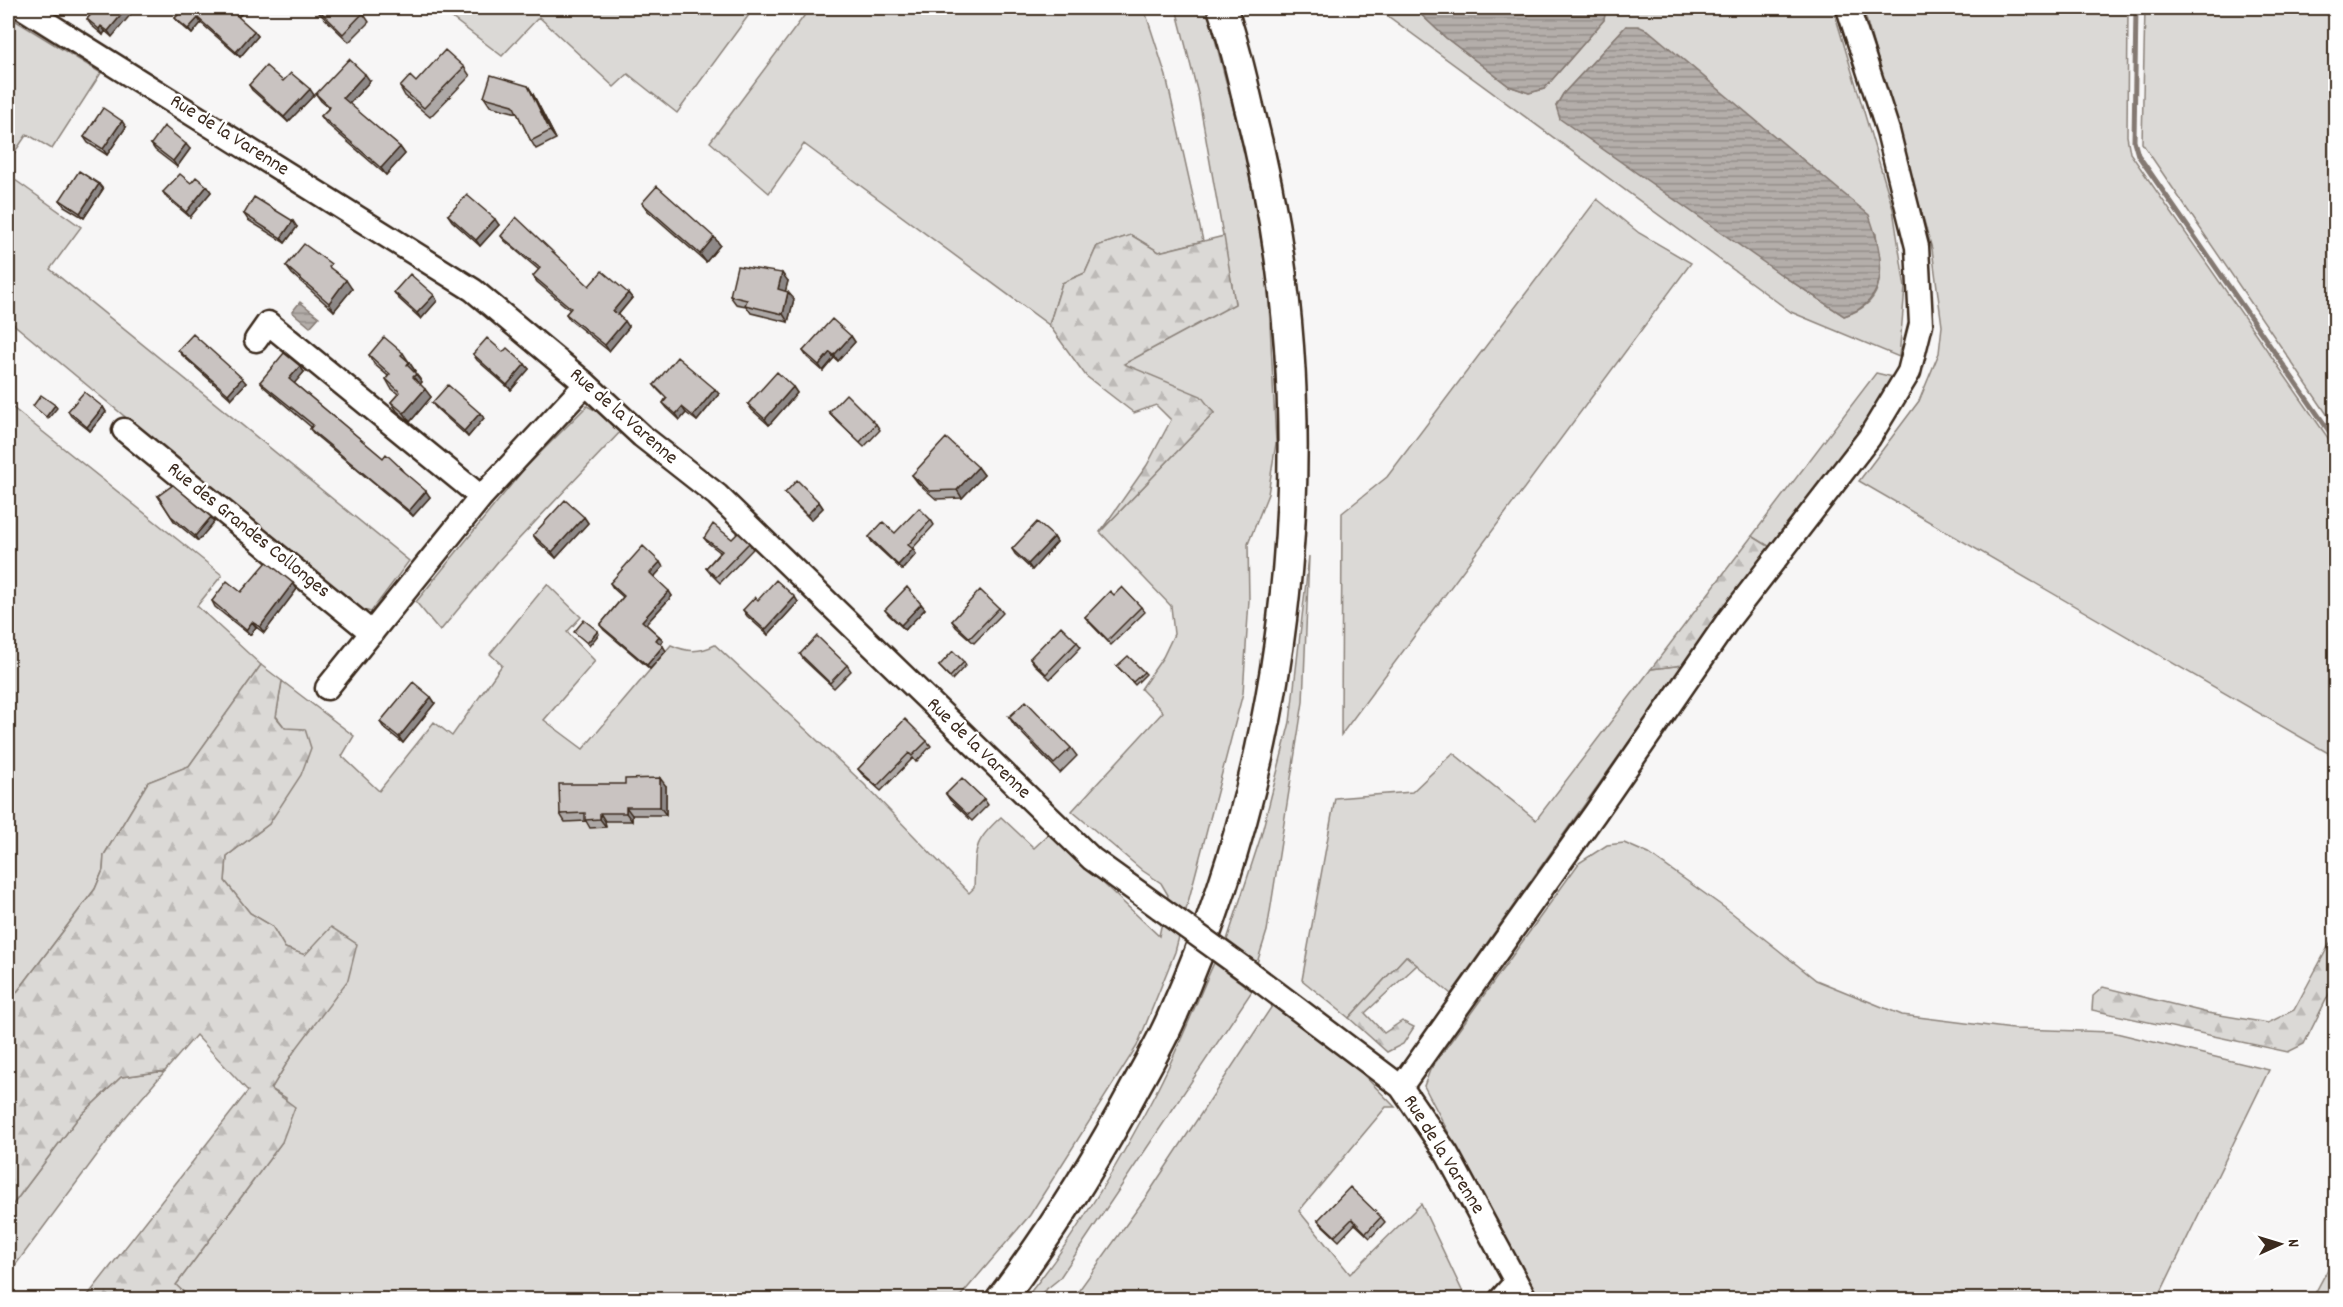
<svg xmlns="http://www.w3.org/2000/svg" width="2343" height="1307" font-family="Dekko,sans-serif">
<defs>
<pattern id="forest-firs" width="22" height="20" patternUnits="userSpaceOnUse" patternTransform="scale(1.5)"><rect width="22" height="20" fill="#dbd9d6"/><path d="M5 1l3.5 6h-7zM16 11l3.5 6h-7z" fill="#bdbab7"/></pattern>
<pattern id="water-rules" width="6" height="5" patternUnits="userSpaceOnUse" patternTransform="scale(1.5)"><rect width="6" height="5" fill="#b4aeaa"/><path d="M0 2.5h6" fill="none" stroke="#948e8a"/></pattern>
</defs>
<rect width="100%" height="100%" fill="#f7f6f6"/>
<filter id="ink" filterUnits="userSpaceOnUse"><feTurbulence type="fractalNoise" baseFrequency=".0167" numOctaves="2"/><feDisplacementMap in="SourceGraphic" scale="12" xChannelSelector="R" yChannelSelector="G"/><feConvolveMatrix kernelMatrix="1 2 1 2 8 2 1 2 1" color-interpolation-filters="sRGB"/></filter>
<g filter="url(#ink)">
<!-- grass -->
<path fill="#dbd9d6" stroke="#8b827a" stroke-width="1.5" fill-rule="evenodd" d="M439 8H754L677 113 628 74 614 87 539 17 502 56Z
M810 8H1144L1166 76 1203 241 1159 252 1131 235 1097 246 1085 273 1062 283 1049 325 804 144 769 193 710 142Z
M1176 8H1207L1250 174 1268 284 1276 443 1268 494 1248 544 1249 600 1243 693 1175 952 1137 1046 1030 1215 958 1299 191 1300 176 1285 282 1142 286 1098 271 1089 293 1053 305 955 285 948 272 926 250 913 225 881 227 856 269 824 285 728 276 716 282 681 354 736 342 756 379 791 434 722 452 736 502 665 490 654 547 584 581 617 567 632 595 661 544 720 583 749 671 645C687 652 699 653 715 645L864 784 969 893 974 888C976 850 971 844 1001 817L1034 848 1050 833 1159 936 1168 895 1161 883 1143 871 1072 811 1163 712 1141 689 1163 657 1174 634 1171 606 1100 532 1214 413 1123 364 1235 303 1198 94Z
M1377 8H1414L1446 38 1509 86 1529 93 1544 89 1604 20 1606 8H1833L1893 209 1905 288 1899 357 1791 312ZM1626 26 1876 234C1880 272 1889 302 1844 316L1783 276 1556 106 1563 94Z
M1863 8H2128L2127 136 2130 153 2335 448V757L1859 481 1919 401 1939 353 1942 326 1932 249Z
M2145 8H2335V426L2142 143Z
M8 16 101 73 52 149 27 134 8 162Z
M8 175 81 227 50 269 409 561 371 612 355 608 11 322 8 325Z
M1597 199 1639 233 1691 263 1341 735 1342 513 1387 477Z
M1876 373 1893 377 1860 431 1770 547 1752 536Z
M8 404 222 575 197 606 261 665 189 766 148 782 104 855 103 870 95 889 8 1004Z
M587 406 599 412 621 431 500 559 440 631 416 602 524 469Z
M1309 556 1303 702 1267 931 1257 963 1227 940 1261 836 1290 722Z
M1683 665 1451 994 1406 956 1349 1018 1302 980 1335 798 1412 792 1453 753 1536 820 1651 669Z
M1624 843 1649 854 1732 913 1816 980 1902 1015 2013 1029 2112 1032 2269 1070 2157 1300 1536 1299 1424 1086 1430 1070 1579 863 1607 845Z
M1214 963 1252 991 1059 1279 1034 1299H1025C1075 1237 1117 1167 1154 1096 1177 1053 1194 1007 1214 963Z
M1272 1006 1341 1052 1395 1107H1386L1299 1211 1350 1274 1421 1204 1466 1299 1072 1300 1146 1197Z
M165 1071 123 1120 8 1275V1211L78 1118 121 1077Z
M2335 1256V1299H2312Z"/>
<!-- forest -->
<path fill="url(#forest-firs)" stroke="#8b827a" stroke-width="1.5" d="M1131 235 1159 252 1224 236 1235 304 1124 364 1201 396 1214 413 1100 532 1147 465 1171 420 1156 405 1134 413 1086 376 1049 325 1062 283 1085 273 1097 246Z
M1752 536 1770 547 1683 665 1651 669Z
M261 665 282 681 276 717 285 728 305 729 311 748 301 775 269 824 227 856 225 881 250 913 272 926 285 948 305 955 331 927 357 944 348 980 293 1053 271 1089 295 1107 282 1142 176 1285 191 1299H85L248 1091 196 1035 165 1071 121 1077 78 1118 8 1211V1004L95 889 103 870 104 855 148 782 189 766Z
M2335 934V982L2304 1044 2288 1052 2092 1010 2093 996 2103 987 2208 1013 2268 1023 2294 1010Z
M1406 956 1417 965 1365 1013 1384 1033 1402 1021 1414 1027 1403 1044 1387 1052 1349 1018Z"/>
<!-- water -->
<path fill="url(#water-rules)" stroke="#847972" stroke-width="1.5" d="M1414 8H1606L1604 20 1544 89 1529 93 1509 86 1446 38Z
M1626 26H1638L1649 31 1869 215C1883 254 1893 300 1844 316L1783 276 1560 119 1556 106 1563 94Z
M300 302 319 317 310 327 292 312Z"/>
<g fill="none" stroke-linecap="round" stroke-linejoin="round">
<!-- stream -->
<path stroke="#847972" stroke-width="5" d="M2136 8 2134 141 2138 155 2336 441"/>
<!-- minor casing -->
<g stroke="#3b2a1e" stroke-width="27">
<path id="minor" d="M23 8 473 290 586 384 642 436 717 495 1092 859 1160 908
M256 340 268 323 481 497
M124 430 372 633
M327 688 481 497 586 384
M1246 970 1401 1087 1447 1154 1526 1300
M1401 1087 1596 812 1729 619 1869 438 1909 372 1921 324 1917 247 1888 131 1848 8
M1500 1300 1516 1282"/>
</g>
<!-- major casing -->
<g stroke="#3b2a1e" stroke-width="33">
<path id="major" d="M1000 1300C1052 1232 1096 1161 1136 1086 1148 1064 1161 1042 1171 1019 1298 735 1328 407 1249 107 1241 73 1234 40 1222 8"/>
</g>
<!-- minor -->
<use href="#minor" stroke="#fff" stroke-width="22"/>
<!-- major -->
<use href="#major" stroke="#fff" stroke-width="28"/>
<!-- minor-bridge casing -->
<g stroke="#3b2a1e" stroke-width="27" stroke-linecap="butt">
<path id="minor-bridge" d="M1160 908 1246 970"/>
</g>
<!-- minor-bridge -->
<use href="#minor-bridge" stroke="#fff" stroke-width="22"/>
</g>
<!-- wall -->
<path fill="#ada8a6" stroke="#3b2a1e" stroke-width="1.5" d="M97 8 112 37 105 31 103 35 91 25 87 19Z
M185 8H247L238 17 254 31 258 36 240 57 201 23 192 34 179 23 175 18Z
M314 8H357L363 13 369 22 349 42Z
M464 67 470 76 430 117 405 96 400 87Z
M283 81 314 95 288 122 252 90 249 85Z
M370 81 349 104 400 147 405 154 386 175 326 123 321 116 329 108 321 101 316 94Z
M528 86 533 94 556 139 536 149 531 141 517 113 490 106 484 97Z
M126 127 107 155 88 143 84 137Z
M151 144 190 149 177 167 155 150Z
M207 186 211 192 190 217 167 198 163 192Z
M103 189 84 218 64 206 60 200Z
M642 203 714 237 720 245 706 262 648 211Z
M244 214 297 227 285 243 248 220Z
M448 215 499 225 480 246 452 221Z
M501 236 589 286 628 293 632 298 618 315 629 327 609 351 570 320 566 314 570 310 537 282 533 276 539 270 505 241Z
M286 266 336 273 352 289 334 311 292 274Z
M788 281 785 291 794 299 788 322 751 313 746 306 736 304 730 296Z
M394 292 434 295 437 301 421 319 398 298Z
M851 336 855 342 838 361 834 358 823 371 807 357 803 351Z
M178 350 246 383 231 399 182 355Z
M503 352 529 369 511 390 477 360 473 354Z
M403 353 415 371 414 372 422 382 420 384 431 397 410 422 397 411 391 402 398 394 391 388 386 379 388 376 374 364 369 355Z
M304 372 294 383 383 458 400 467 404 473 430 497 413 516 314 434 310 429 311 427 264 387 260 382Z
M654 385 719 394 697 421 686 413 680 420 667 408 663 403 666 398 658 390Z
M793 387 797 393 769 425 752 410 748 404Z
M432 403 484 418 468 437 436 408Z
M103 407 106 412 90 431 71 416 68 411Z
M829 412 876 424 880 430 864 447 833 417Z
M978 467 984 475 962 498 936 499 918 483 912 475Z
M785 493 819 502 823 508 811 520 789 498Z
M158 496 211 517 214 522 198 541 174 521Z
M584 517 588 523 556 558 537 541 533 535Z
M931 520 934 525 912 549 916 554 902 570 872 542 869 537 895 533Z
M1054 537 1057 542 1032 570 1015 554 1012 549Z
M704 538 732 539 749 543 753 549 720 583 710 573 706 568 720 552 708 543Z
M663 567 654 577 672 596 646 624 659 636 663 640 660 644 666 651 650 669 604 630 600 625 623 597 613 588 610 583Z
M293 583 297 589 264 633 256 627 250 635 215 607 212 601 241 592Z
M1114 595 1141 607 1145 612 1111 645 1089 622 1085 617Z
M758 600 798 602 768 635 747 616 743 610Z
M921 604 925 609 905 630 889 615 885 610Z
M999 608 1003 613 974 643 956 627 952 621Z
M1077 642 1081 647 1050 679 1034 664 1030 658Z
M800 654 847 665 851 671 834 688 804 660Z
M964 662 966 665 952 680 939 666Z
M1117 666 1144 672 1146 674 1135 685Z
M431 697 435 703 403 743 384 728 380 722Z
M1009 717 1071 748 1077 756 1060 773 1015 726Z
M927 741 931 746 916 762 913 758 881 791 862 774 858 769Z
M666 786V815H632V821H605L606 827 590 828 586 821 565 822 560 814Z
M946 794 984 799 988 805 972 821 950 800Z
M1381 1217 1385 1222 1370 1238 1355 1224 1339 1241 1322 1225 1318 1220Z"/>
<!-- shaded-wall -->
<path fill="#8d8887" stroke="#3b2a1e" stroke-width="1.5" d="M127 8H136L112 37 108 31Z
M239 8H247L237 18 234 13Z
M198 18 201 23 192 34 188 29Z
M101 26 105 31 103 35 99 29Z
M254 31 258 36 240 57 236 52Z
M365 74 370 81 348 105 343 98Z
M528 86 533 94 556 139 550 131Z
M310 89 314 95 288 122 284 117Z
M122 121 126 127 107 155 103 149Z
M186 144 190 149 177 167 173 161Z
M400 147 405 154 386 175 381 168Z
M99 184 103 189 84 218 80 213Z
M207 186 211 192 190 217 186 212Z
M495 219 499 225 480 246 476 240Z
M293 221 297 227 285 243 281 238Z
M714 237 720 245 706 262 700 254Z
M782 273 788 281 784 297 778 289Z
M346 280 352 289 334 311 329 303Z
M788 292 794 299 788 322 783 314Z
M628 293 632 298 617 316 613 311Z
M434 295 437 301 421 319 417 313Z
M625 321 629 327 609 351 605 345Z
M851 336 855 342 838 361 834 355Z
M830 352 834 358 823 371 819 365Z
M409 362 415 371 413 373 407 365Z
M525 364 529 369 511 390 507 385Z
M300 366 304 372 293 385 289 379Z
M416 374 422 382 419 385 413 377Z
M242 378 246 383 231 399 228 394Z
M793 387 797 393 769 425 765 419Z
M425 389 431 397 410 422 404 413Z
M715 389 719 394 697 421 693 416Z
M55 405 57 408 48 419 46 417Z
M103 407 106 412 90 431 87 427Z
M682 407 686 413 680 420 676 414Z
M480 413 484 418 468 437 464 431Z
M978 467 984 475 962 498 957 490Z
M426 491 430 497 413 516 409 511Z
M819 502 823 508 811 520 807 515Z
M211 517 214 522 198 541 195 536Z
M584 517 588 523 556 558 552 552Z
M1054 537 1057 542 1032 570 1028 564Z
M913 549 916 554 902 570 898 565Z
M660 562 663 567 653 578 650 573Z
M293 583 297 589 264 633 260 627Z
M669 591 672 596 645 625 642 621Z
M795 597 798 602 768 635 765 630Z
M921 604 925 609 905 630 901 625Z
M252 622 256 627 250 635 246 630Z
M598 631 599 634 589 646 587 643Z
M659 636 663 640 659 645 656 640Z
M663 646 666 651 650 669 647 665Z
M431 697 435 703 403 743 399 737Z
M660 778 666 786V815L660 807Z
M626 807 632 815V821L626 813Z
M600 813 605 821 606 827 600 819Z"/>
<!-- building -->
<path fill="#c9c3c1" stroke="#3b2a1e" stroke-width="1.5" d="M97 8H127L108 31 101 26 99 29 87 19Z
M185 8H239L234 13 254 31 236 52 198 18 188 29 175 18Z
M317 8H357L363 13 343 34Z
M445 50 464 67 424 108 400 87 410 76 416 82Z
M349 59 365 74 343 98 400 147 381 168 321 116 330 107 316 94Z
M266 66 283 81 291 73 310 89 284 117 249 85Z
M491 75 528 86 550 131 531 141 513 105 484 97Z
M103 108 122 121 103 149 84 137Z
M164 126 186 144 173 161 151 144Z
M79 171 99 184 80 213 60 200Z
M180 174 191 183 196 177 207 186 186 212 163 192Z
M657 186 714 237 700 254 642 203Z
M467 195 495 219 476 240 448 215Z
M254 197 293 221 281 238 244 214Z
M516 217 589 286 602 271 628 293 613 311 625 321 605 345 566 314 571 308 533 276 540 268 501 236Z
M304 244 331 264 329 267 346 280 329 303 286 266Z
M737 266 782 273 778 289 788 292 783 314 745 305 747 300 730 296Z
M410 274 434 295 417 313 394 292Z
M832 319 851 336 834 355 830 352 819 365 803 351Z
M193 334 242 378 228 394 178 350Z
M384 337 403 353 401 355 409 362 407 365 416 374 413 377 425 389 404 413 391 402 400 392 386 379 390 374 369 355Z
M487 338 503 352 507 348 525 364 507 385 473 354Z
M284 353 300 366 289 379 383 458 386 454 400 467 399 468 426 491 409 511 310 429 313 425 260 382Z
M677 357 715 389 693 416 682 407 676 414 663 403 667 398 654 385Z
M777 372 793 387 765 419 748 404Z
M448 385 480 413 464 431 432 403Z
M84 392 103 407 87 427 68 411Z
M846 394 876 424 860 442 829 412Z
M41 395 55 405 46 417 33 406Z
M946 438 978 467 957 490 930 491 912 475Z
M797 480 819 502 807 515 785 493Z
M173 485 211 517 195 536 171 516 158 496Z
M565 500 584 517 552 552 533 535Z
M919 508 931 520 908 545 913 549 898 565 869 537 883 522 895 533Z
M1037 522 1054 537 1028 564 1012 549Z
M713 524 732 539 738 533 749 543 716 577 706 568 722 551 704 538Z
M643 546 660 562 650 573 669 591 642 621 659 636 656 640 663 646 647 665 600 625 624 596 610 583Z
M267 562 293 583 260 627 252 622 246 630 212 601 227 581 241 592Z
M776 580 795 597 765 630 743 610 755 597 758 600Z
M907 587 921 604 901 625 885 610Z
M1122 587 1141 607 1108 640 1085 617 1110 591 1114 595Z
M980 590 999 608 970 638 952 621Z
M584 620 598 631 587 643 574 632Z
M1061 626 1077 642 1046 674 1030 658Z
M817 636 847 665 830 683 800 654Z
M953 651 964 662 950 677 939 666Z
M1128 656 1144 672 1133 682 1117 666Z
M413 682 431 697 399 737 380 722Z
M1026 701 1071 748 1054 764 1009 717Z
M905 719 927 741 912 756 909 753 877 786 858 769Z
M660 778V807H626V813H600V819L585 820V813L560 814 559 784H625V779Z
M962 778 984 799 968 815 946 794Z
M1350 1187 1381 1217 1366 1233 1352 1219 1335 1236 1318 1220Z"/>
</g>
<g text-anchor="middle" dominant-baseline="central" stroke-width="5" stroke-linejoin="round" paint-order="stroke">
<!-- street labels -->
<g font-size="20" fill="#3b2a1e" stroke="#fff">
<text transform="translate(229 136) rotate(32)">Rue de la Varenne</text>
<text transform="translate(623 417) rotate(41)">Rue de la Varenne</text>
<text transform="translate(248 531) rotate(39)">Rue des Grandes Collonges</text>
<text transform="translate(978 749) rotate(44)">Rue de la Varenne</text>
<text transform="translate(1443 1155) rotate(58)">Rue de la Varenne</text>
</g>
</g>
<!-- margin -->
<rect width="2343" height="1307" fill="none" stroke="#fff" stroke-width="30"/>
<rect x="15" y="15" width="2313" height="1277" fill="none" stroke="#3b2a1e" stroke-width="2" filter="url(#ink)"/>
<!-- north arrow -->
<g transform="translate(2280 1244) rotate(86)" stroke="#ffffff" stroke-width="4.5" paint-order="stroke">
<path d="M0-4.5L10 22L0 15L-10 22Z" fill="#3b2a1e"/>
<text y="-9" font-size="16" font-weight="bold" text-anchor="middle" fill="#3b2a1e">N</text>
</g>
</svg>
